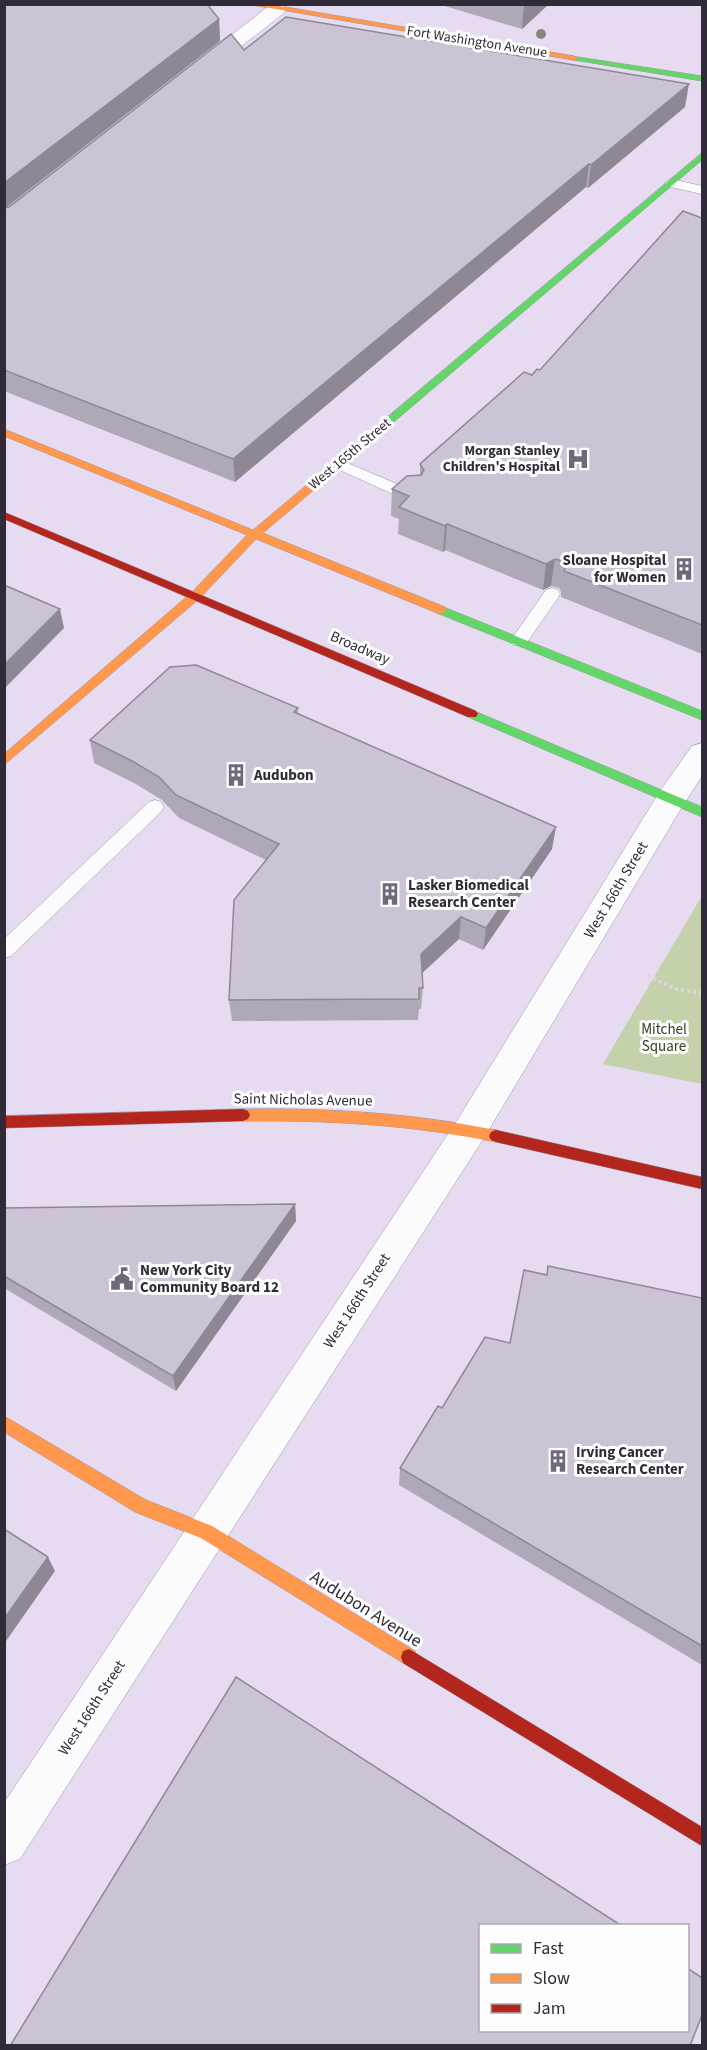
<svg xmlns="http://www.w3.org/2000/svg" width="707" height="2050" font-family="'Source Sans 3',sans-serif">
<rect width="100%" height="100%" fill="#e6dbf1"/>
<!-- green -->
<path fill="#c3d2aa" d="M700 899 702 900V1084L603 1064Z"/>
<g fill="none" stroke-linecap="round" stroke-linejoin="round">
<!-- lane casing -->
<g stroke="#9d96a6" stroke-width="1">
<path id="lane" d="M671 179 702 186V194L666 186 665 183Z
M338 459 418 493 421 497 418 501H408L333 467 330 464Z
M552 588 558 590 560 594 558 598 525 645H513L511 641 513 637 546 590Z
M155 800 161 802 164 807 161 812 11 956 4 958V939L149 802Z"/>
</g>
<!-- street casing -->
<g stroke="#9d96a6" stroke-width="1">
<path id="street" d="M282 4 287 9 284 13 207 73H193L190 69 193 65 270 5Z
M702 743V776L682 807 482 1141 20 1859 4 1865V1803L458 1119 660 791 692 746Z"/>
</g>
<!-- fast casing -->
<g stroke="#9d96a6" stroke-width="1">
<path id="fast" d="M571 56 702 76V81L574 60 570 58Z
M702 153V160L329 477H321V473Z
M441 606 702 711V720L437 613V607Z
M472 710 702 807V817L468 717 466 714 468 711Z"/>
</g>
<!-- slow casing -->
<g stroke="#9d96a6" stroke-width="1">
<path id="slow" d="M247 4H268L574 56 578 58 574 60Z
M4 429 253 530 321 473H329V477L263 533 445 607 447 610 441 614 437 613 256 539 199 599 4 765V754L191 593 247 535 4 436Z
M243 1109C329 1108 412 1113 496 1130L501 1132 503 1136 501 1140 496 1142C412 1125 329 1120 243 1121L238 1119 236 1115 238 1111Z
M4 1416 146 1500 212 1526 415 1651 417 1657 415 1663 409 1665 403 1663 201 1538 135 1512 4 1432Z"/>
</g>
<!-- jam casing -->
<g stroke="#9d96a6" stroke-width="1">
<path id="jam" d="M4 512 476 711 478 714 476 717H468L4 519Z
M243 1109 248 1111 250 1115 248 1119 243 1121 4 1128V1116Z
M496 1130 702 1177V1189L496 1142 491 1140 489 1136 491 1132Z
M409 1649 702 1827V1846L403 1663 401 1657 403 1651Z"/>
</g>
<!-- path -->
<path stroke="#dbd8de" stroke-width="4" stroke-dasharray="3 3" stroke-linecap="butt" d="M648 976 676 989 702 993"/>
<!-- lane -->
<use href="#lane" fill="#fbfafd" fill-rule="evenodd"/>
<!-- street -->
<use href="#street" fill="#fbfafd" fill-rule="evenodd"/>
<!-- fast -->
<use href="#fast" fill="#63d668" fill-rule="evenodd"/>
<!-- slow -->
<use href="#slow" fill="#ff974d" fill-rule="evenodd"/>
<!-- jam -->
<use href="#jam" fill="#b3261e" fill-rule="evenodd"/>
</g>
<!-- trees -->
<circle fill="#84877c" cx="541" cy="34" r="5"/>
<!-- wall -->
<path fill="#afa8b6" d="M4 4 219 19 220 41 6 208 9 207 244 50 685 107 588 188 586 187 235 482 4 391Z
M438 4H549L522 29Z
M702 218V654L561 597V592L559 588 551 586 543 590 445 550 443 552 398 534 399 519 391 516 392 489 420 475V464L532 375 540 370Z
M298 708V713L552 849 483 950 459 939 422 973 423 988 421 1009H419L418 1020 232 1021 229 1000 266 860 179 818 162 800 136 784 94 763 90 740Z
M295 1204 296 1221 176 1391 4 1288V1208Z
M546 1275 702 1298V1665L399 1485 400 1468 442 1408 510 1343Z"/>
<!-- shaded-wall -->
<path fill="#8f8894" d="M524 4H549L522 29Z
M219 19 220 41 4 209V183Z
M689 84 685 107 588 188 591 165Z
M589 164 586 187 235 482 233 459Z
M447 524 445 550 443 552 445 526Z
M555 559 551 586 543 590 546 564Z
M60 609 64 628 4 689V665Z
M556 827 552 849 483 950 486 928Z
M461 917 459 939 420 975 421 954Z
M295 1204 296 1221 176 1391 173 1376Z
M48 1557 55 1571 4 1644V1619Z"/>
<!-- building -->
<path fill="#ccc3d4" stroke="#8f8894" stroke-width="1.5" d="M4 4H207L219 19 4 183Z
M286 17 689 84 591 165 589 164 233 459 4 370V208L9 207 231 34 244 50Z
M683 211 702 218V625L564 571 566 566 562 561 555 559 546 564 447 524 445 526 399 507 409 496 392 489 407 476 421 475 424 470 420 464 524 372 532 375 537 369 540 370Z
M4 585 60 609 4 665Z
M196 665 298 708 294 712 556 827 486 928 461 917 421 954 423 988H419V999L229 1000 234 900 279 844 176 795 159 777 132 761 90 740 170 667Z
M295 1204 173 1376 4 1276V1208Z
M548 1266 702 1298V1646L400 1468 438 1406 442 1408 485 1337 510 1343 524 1270 547 1275Z
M4 1529 48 1557 4 1619Z
M236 1677 622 1926H480V2031H687V1968L702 1978V2015L690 2046H10Z"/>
<!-- icons -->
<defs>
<g id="hospital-bare" transform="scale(1.8)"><path d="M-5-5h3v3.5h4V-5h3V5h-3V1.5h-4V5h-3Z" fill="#706879" stroke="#fdfdfd" stroke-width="2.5" paint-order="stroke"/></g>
<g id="building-bare" transform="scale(1.8)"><path d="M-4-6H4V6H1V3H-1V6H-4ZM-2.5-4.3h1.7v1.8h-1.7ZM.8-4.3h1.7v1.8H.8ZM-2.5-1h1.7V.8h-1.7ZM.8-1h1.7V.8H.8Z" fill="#706879" stroke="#fdfdfd" stroke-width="2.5" paint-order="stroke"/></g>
<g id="civic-bare" transform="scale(1.8)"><path d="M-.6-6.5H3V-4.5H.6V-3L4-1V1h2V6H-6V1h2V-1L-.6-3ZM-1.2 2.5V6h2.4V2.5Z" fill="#706879" stroke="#fdfdfd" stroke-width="2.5" paint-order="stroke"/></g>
</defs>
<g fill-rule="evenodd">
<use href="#hospital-bare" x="578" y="459"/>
<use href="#building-bare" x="684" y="569"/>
<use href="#building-bare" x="236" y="775"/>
<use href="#building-bare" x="390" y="894"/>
<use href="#civic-bare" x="122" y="1279"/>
<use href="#building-bare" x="558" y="1461"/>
</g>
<g text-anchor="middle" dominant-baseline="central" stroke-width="6" stroke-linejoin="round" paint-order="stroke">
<!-- far-street labels -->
<g font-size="14" fill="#312a39" stroke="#fdfdfd">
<text transform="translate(477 42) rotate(9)">Fort Washington Avenue</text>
<text transform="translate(350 454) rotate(-40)">West 165th Street</text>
</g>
<!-- far-poi labels -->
<g font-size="14" font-weight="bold" fill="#312a39" stroke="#fdfdfd" text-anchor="end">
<text x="560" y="451">Morgan Stanley<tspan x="560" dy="16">Children's Hospital</tspan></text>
</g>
<!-- poi labels -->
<g font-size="15" font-weight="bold" fill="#312a39" stroke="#fdfdfd" text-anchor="start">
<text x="666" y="560" text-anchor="end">Sloane Hospital<tspan x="666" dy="17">for Women</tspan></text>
<text x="254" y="775">Audubon</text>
<text x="408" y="885">Lasker Biomedical<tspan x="408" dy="17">Research Center</tspan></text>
<text x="140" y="1270">New York City<tspan x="140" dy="17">Community Board 12</tspan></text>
<text x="576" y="1452">Irving Cancer<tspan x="576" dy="17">Research Center</tspan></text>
</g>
<!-- street labels -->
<g font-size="15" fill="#312a39" stroke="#fdfdfd">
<text transform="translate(360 648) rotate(23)">Broadway</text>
<text transform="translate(616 890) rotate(-59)">West 166th Street</text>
<text transform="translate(303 1100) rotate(1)">Saint Nicholas Avenue</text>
<text transform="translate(357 1301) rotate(-57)">West 166th Street</text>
<text transform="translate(92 1708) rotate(-57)">West 166th Street</text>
</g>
<!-- park labels -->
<g font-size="15" fill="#33421c" stroke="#fdfdfd">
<text x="664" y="1029">Mitchel<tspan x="664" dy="17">Square</tspan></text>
</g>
<!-- near-street labels -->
<g font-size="18" fill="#312a39" stroke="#fdfdfd">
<text transform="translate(366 1609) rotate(32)">Audubon Avenue</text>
</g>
</g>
<!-- border -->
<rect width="707" height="2050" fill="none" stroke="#312a39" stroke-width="12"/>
<!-- legend -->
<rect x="479" y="1924" width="210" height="108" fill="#fdfdfd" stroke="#aba9af" stroke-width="1.5"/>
<rect x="491" y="1944" width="30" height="9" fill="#63d668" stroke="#aba9af" stroke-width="1.5"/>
<text x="533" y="1954" font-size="18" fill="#312a39">Fast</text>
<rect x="491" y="1974" width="30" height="9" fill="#ff974d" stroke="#aba9af" stroke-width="1.5"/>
<text x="533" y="1984" font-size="18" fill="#312a39">Slow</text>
<rect x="491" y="2004" width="30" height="9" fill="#b3261e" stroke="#aba9af" stroke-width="1.5"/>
<text x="533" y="2014" font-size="18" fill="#312a39">Jam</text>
</svg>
